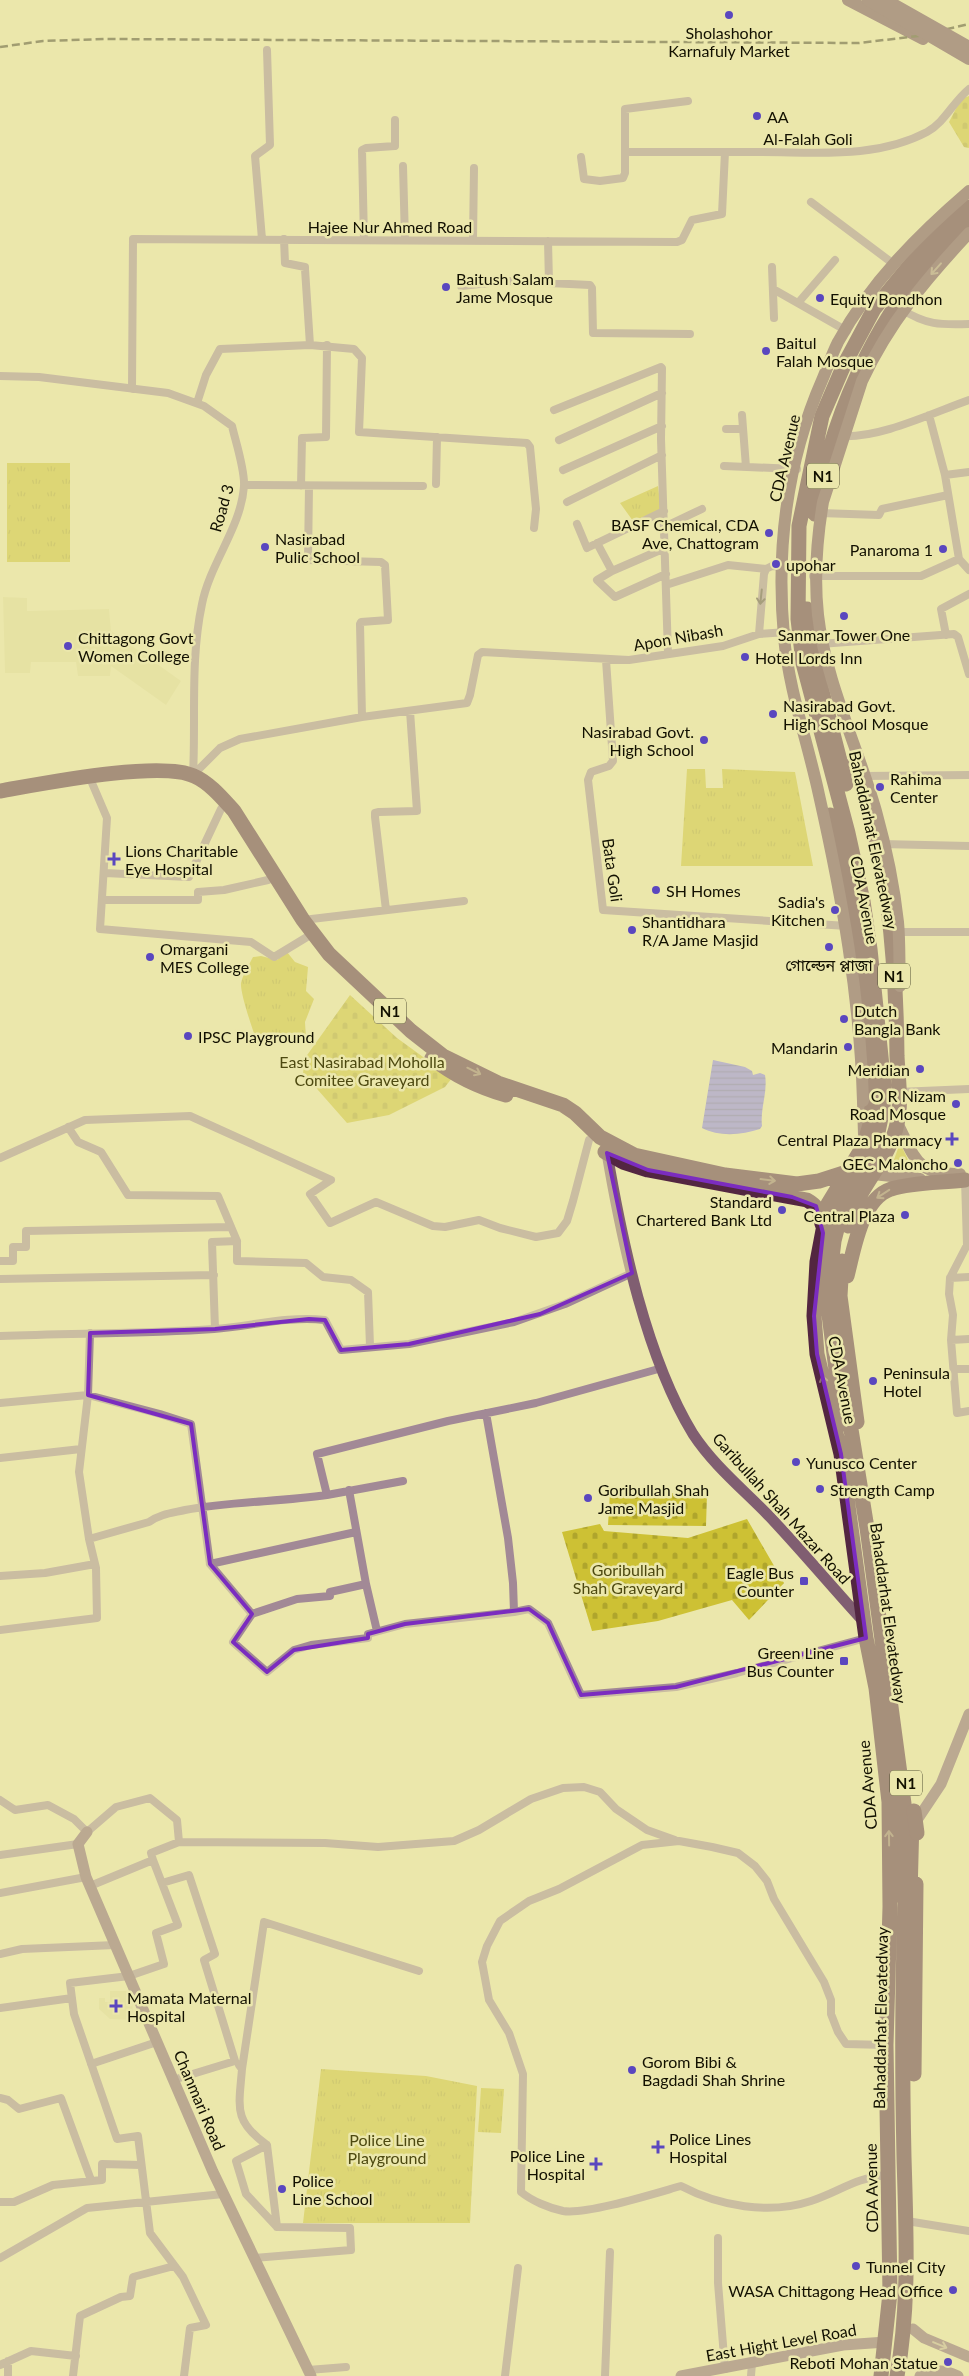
<svg xmlns="http://www.w3.org/2000/svg" width="969" height="2376" font-family="Lato,'Noto Sans Bengali',sans-serif">
<defs>
<pattern id="grass-tufts" width="24" height="20" patternUnits="userSpaceOnUse" patternTransform="scale(1.25)"><rect width="24" height="20" fill="#cdc134"/><path d="M3 7l-1-3M5 7V3M7 7l1-3M15 17l-1-3M17 17v-4M19 17l1-3" fill="none" stroke="#afa52c"/></pattern>
<pattern id="cemetery-stones" width="16" height="16" patternUnits="userSpaceOnUse" patternTransform="scale(1.25)"><rect width="16" height="16" fill="#cdc134"/><path d="M2 7V4a2 2 0 0 1 4 0v3zM10 15v-3a2 2 0 0 1 4 0v3z" fill="#afa52c"/></pattern>
<pattern id="water-rules" width="6" height="5" patternUnits="userSpaceOnUse" patternTransform="scale(1.25)"><rect width="6" height="5" fill="#857de8"/><path d="M0 2.5h6" fill="none" stroke="#6b65ba"/></pattern>
</defs>
<rect width="100%" height="100%" fill="#ebe7ac"/>
<!-- built -->
<path fill="#e1dc9a" d="M3 597 27 598V611L109 609 111 631 181 681 166 705 111 666 110 676H78L76 662H31L30 673H5Z
M110 1991H132L133 2020 110 2019 99 2009V1998H105V2002H110Z"/>
<!-- grass -->
<path fill="url(#grass-tufts)" d="M7 463H70V562H7Z
M658 486 661 510 633 521 620 503Z
M687 769H705L706 788H723L722 769 795 772 813 866H681Z
M287 952 295 962 308 967 306 991 314 999 305 1022 306 1039 255 1036C251 1025 240 992 241 983 243 974 249 965 253 957L261 956 277 960Z
M321 2069 426 2076 477 2086 470 2223H303Z
M481 2088 504 2089 501 2133 478 2132Z"/>
<!-- cemetery -->
<path fill="url(#cemetery-stones)" d="M969 96V148L964 147 949 122 961 99Z
M350 995 397 1038 452 1078 445 1087 389 1115 347 1123 303 1073 305 1058Z
M610 1492 707 1494 706 1526 608 1525Z
M747 1519 784 1583 749 1620 732 1600 658 1621 592 1631 562 1532 600 1524 604 1531 688 1538Z"/>
<!-- garden -->
<path fill="#cdc134" d="M900 1143 911 1166 892 1165Z"/>
<!-- water -->
<path fill="url(#water-rules)" d="M713 1060 745 1067 752 1071 753 1075 760 1073 765 1075C768 1092 760 1108 762 1126L760 1129C742 1135 719 1137 702 1128Z"/>
<g fill="none" stroke-linecap="round" stroke-linejoin="round">
<!-- street -->
<path stroke="#a28996" stroke-width="8" d="M625 152C671 152 717 152 762 152 817 152 876 159 927 132 945 122 953 102 969 89
M581 157 584 179 600 181 623 178 625 173V109L688 101
M403 166 405 240
M811 202 895 265
M262 239 255 156 270 145 267 50
M284 239 285 263 305 267V269L310 345
M364 240 362 150 366 148 395 146V120
M473 240 474 168
M548 241 549 283
M772 267 774 318
M461 286 508 281 590 285 592 288 593 333 690 334
M773 289 847 331
M798 303 835 260
M901 309C926 325 940 325 969 324
M0 376 39 377 168 393 204 406 232 426C236 443 245 470 244 486 241 528 210 563 202 604 190 660 196 719 193 775
M132 389 133 239 677 242 682 240 692 220 722 214 725 152
M197 403 206 375 220 349 310 345 354 349 362 358 359 432 527 443 530 447 536 509 534 528
M554 410 661 367 662 368 661 439 668 654
M742 415 746 467
M929 415 945 475 959 559 969 570
M726 429H743
M840 436C879 439 932 413 969 400
M559 440 662 393
M724 466 797 469
M563 470 662 426
M945 475 969 472
M436 484 437 437
M244 485 423 486
M301 486 302 438 326 437 327 345
M309 486 308 560 381 562 385 565 388 620 361 622 360 624 362 717
M567 502 662 455
M820 513 879 515 882 509 948 495
M577 524 587 548 664 511
M664 527 702 509
M597 543 612 571
M665 548 612 571 597 580 615 597 666 574
M813 576H921L959 559
M666 585 728 565 766 569
M759 634 787 632
M946 635 941 609 969 594
M820 644 954 634 958 637 969 674
M606 660 613 761 609 766 591 772 588 780 603 910 847 926
M193 775 220 748 240 739 362 717 467 703 470 695 478 655 482 652 629 660 723 646 759 634 764 574 766 569 772 566 785 567
M863 776 969 775
M92 783 107 818 100 929 251 942 274 957 307 937
M881 844 969 846
M105 873 189 877 221 809
M103 900H198V892L224 890 268 880
M386 910 375 817V813L379 812 417 811 410 711
M303 920 464 901
M896 932H969
M898 1092 969 1089
M68 1127 78 1142 101 1152 128 1195 218 1196 237 1241
M0 1158 85 1120 190 1116 331 1180 310 1194 330 1223 376 1202 433 1226 445 1227 479 1220 500 1228 536 1237 558 1233 567 1221 573 1201 589 1140
M965 1180 967 1245 950 1278 949 1294 953 1315 951 1340 957 1413 969 1411
M0 1261H13V1247H26V1231L231 1227
M950 1278 969 1277
M0 1279 214 1275
M215 1329 212 1242 237 1241V1261L306 1263 323 1277 351 1280 368 1292 370 1346
M0 1336C71 1333 143 1334 214 1329 252 1326 287 1316 325 1320L341 1350 409 1344 514 1322 565 1304 632 1273
M951 1340 969 1339
M954 1369H969
M0 1403 88 1395 160 1414 191 1424 210 1564 356 1532
M0 1458 81 1449
M349 1490 366 1584 377 1631
M327 1495 403 1481
M89 1539 79 1472 88 1395 90 1333
M210 1564 252 1614 297 1599 330 1596V1592L366 1584
M0 1576 45 1573 95 1564
M514 1612 529 1609 548 1623 581 1695 676 1687 737 1673 866 1638
M252 1614 233 1642 267 1672 294 1650 311 1645 368 1638V1634L405 1624 514 1612 513 1583 508 1538 486 1413
M0 1630 97 1618 96 1568 89 1539 149 1522C160 1514 172 1513 185 1510 233 1501 279 1502 327 1495L317 1454 448 1421 536 1403 662 1368
M0 1800 15 1810 48 1805 74 1819 87 1832 116 1807 150 1798 177 1820 179 1842
M0 1855 78 1844
M153 1860 178 1925 156 1933 164 1964 129 1976 70 1983 74 2014 117 2139 138 2136 150 2233 183 2277 206 2325 190 2328 184 2376
M162 1883 189 1875 215 1954 204 1960 235 2061 173 2080
M90 1886 153 1860 151 1853 179 1842 325 1843 378 1847 454 1841 479 1830 531 1799 563 1788 584 1787 600 1792 616 1809 647 1830 675 1840
M0 1893 86 1877
M0 1954 22 1949 115 1945
M0 2008 72 1998
M886 2045 846 2044 838 2032 831 2014V2000L824 1982 774 1899 767 1881 755 1866 738 1853 712 1847 679 1841 642 1845 559 1889 529 1901 500 1921 487 1946 482 1962 489 2000 509 2033 523 2074 521 2192C532 2201 549 2208 563 2211 586 2215 656 2193 681 2186 719 2206 769 2215 811 2201 841 2191 854 2178 887 2175
M91 2064 157 2042
M239 2065 242 2069C239 2107 233 2121 267 2145L277 2227
M242 2069 264 1922 419 1971
M0 2098 8 2100 19 2109 61 2098 91 2180
M0 2202H14L53 2185 102 2180V2164L141 2165
M913 2222 969 2231
M718 2238V2283L725 2369
M0 2258 87 2208 223 2194
M254 2258 351 2250 350 2228 277 2227 246 2194 236 2161 267 2145
M0 2365 31 2351 76 2356
M308 2370 346 2367
M8 2376V2361
M73 2376 80 2316 121 2297 130 2296 133 2277 174 2266
M505 2376 518 2268
M605 2376 610 2252
M751 2376 752 2363"/>
<!-- secondary -->
<path stroke="#805e71" stroke-width="11" d="M607 1153C622 1241 646 1357 693 1434 714 1466 744 1490 770 1517 802 1551 832 1587 864 1622
M913 1826 941 1784 969 1714
M87 1832 78 1844 86 1877 213 2172 311 2376
M913 2329 924 2338 969 2357
M681 2376 843 2345 886 2342
M920 2376C933 2368 944 2370 958 2376"/>
<!-- primary -->
<path stroke="#684057" stroke-width="12" d="M848 0 923 39
M863 1101 864 1135
M897 1123C916 1159 915 1174 960 1174
M873 1174 920 1179"/>
<!-- highway -->
<path stroke="#532641" stroke-width="15" d="M815 514C832 409 886 291 969 223
M807 609 816 668 846 784
M0 791C41 784 160 760 194 776 210 783 223 799 234 811L303 920 329 954 411 1031 443 1056 498 1083 563 1105 575 1113 600 1137 634 1155 725 1175 797 1184 819 1181 847 1172
M830 815 854 927 873 1089 871 1121 864 1145 828 1204 817 1262 814 1316 817 1354 841 1454 866 1638 876 1688 889 1802 890 1907 886 2045 890 2293 881 2376
M432 1058C455 1076 478 1087 506 1095
M605 1152 623 1162 648 1170 807 1200C818 1206 820 1212 822 1224
M848 1226C856 1188 889 1162 897 1124 902 1103 898 1077 897 1056 896 957 888 856 854 763
M842 1261 840 1296 857 1422
M847 1276C854 1250 861 1199 891 1189 914 1182 941 1183 965 1180
M848 1411 867 1528 905 1811
M843 1424 827 1299 834 1241 844 1202 877 1137 883 1108 884 1086 870 949 863 901 848 833 803 663 798 619 799 526 822 416 844 365 874 309 924 248 969 207
M897 1801 901 1836 899 1895
M910 1895 912 1819
M914 2074 916 1884
M897 2376C910 2303 906 2230 904 2157 902 2066 902 1975 906 1884"/>
<!-- rail -->
<path stroke="#47442a" stroke-width="2.5" stroke-dasharray="8 4" stroke-linecap="butt" d="M0 47 43 41 105 39 859 43 918 36 969 24"/>
<!-- primary-bridge -->
<path stroke="#684057" stroke-width="12" d="M868 0 969 59
M886 0 969 47
M900 986C899 965 900 943 898 922 894 885 886 847 876 811 858 748 825 679 818 615 814 578 817 538 823 502L862 381C889 323 926 279 969 233
M863 1101C860 997 842 897 819 795 808 743 789 691 784 637 776 549 787 460 823 378 828 366 832 354 838 342 870 283 919 234 969 191"/>
<!-- highway-bridge -->
<path stroke="#532641" stroke-width="15" d="M914 1811 917 1833"/>
</g>
<!-- one-way arrows -->
<defs><path id="oneway-shaft" d="M-6 0H5M1.5-3L5.5 0L1.5 3" fill="none" stroke-width="1.6" stroke-linecap="round" stroke-linejoin="round" transform="scale(1.25)"/></defs>
<use stroke="#a38b7d" href="#oneway-shaft" transform="translate(936 269) rotate(132)"/>
<use stroke="#534644" href="#oneway-shaft" transform="translate(761 597) rotate(96)"/>
<g stroke="#90736c">
<use href="#oneway-shaft" transform="translate(474 1071) rotate(26)"/>
<use href="#oneway-shaft" transform="translate(768 1180) rotate(7)"/>
<use href="#oneway-shaft" transform="translate(883 1194) rotate(147)"/>
<use href="#oneway-shaft" transform="translate(824 1383) rotate(-103)"/>
<use href="#oneway-shaft" transform="translate(889 1838) rotate(-91)"/>
</g>
<use stroke="#c0b094" href="#oneway-shaft" transform="translate(940 2345) rotate(23)"/>
<!-- marked area -->
<path d="M0 0H969V2376H0ZM607 1153 648 1170 792 1197 816 1206 823 1233 814 1316 817 1354 841 1454 866 1638 676 1687 581 1695 548 1623 529 1609 405 1624 368 1634V1638L294 1650 267 1672 233 1642 252 1614 210 1564 191 1424 88 1395 90 1333 215 1329 309 1319 325 1320 341 1350 409 1344 540 1314 632 1273Z" fill="#ebe7ac" fill-opacity=".55" fill-rule="evenodd"/>
<path fill="none" stroke="#7b2cbf" stroke-width="4" stroke-linejoin="round" d="M607 1153 648 1170 792 1197 816 1206 823 1233 814 1316 817 1354 841 1454 866 1638 676 1687 581 1695 548 1623 529 1609 405 1624 368 1634V1638L294 1650 267 1672 233 1642 252 1614 210 1564 191 1424 88 1395 90 1333 215 1329 309 1319 325 1320 341 1350 409 1344 540 1314 632 1273Z"/>
<!-- markers -->
<g fill="#5a47bf" stroke="#ebe7ac" stroke-width="2">
<circle cx="729" cy="15" r="5"/>
<circle cx="757" cy="116" r="5"/>
<circle cx="446" cy="287" r="5"/>
<circle cx="820" cy="298" r="5"/>
<circle cx="766" cy="351" r="5"/>
<circle cx="769" cy="533" r="5"/>
<circle cx="265" cy="547" r="5"/>
<circle cx="943" cy="549" r="5"/>
<circle cx="776" cy="564" r="5"/>
<circle cx="844" cy="616" r="5"/>
<circle cx="68" cy="646" r="5"/>
<circle cx="745" cy="657" r="5"/>
<circle cx="773" cy="714" r="5"/>
<circle cx="704" cy="740" r="5"/>
<circle cx="880" cy="787" r="5"/>
<path d="M111.5 851.5h5v5h5v5h-5v5h-5v-5h-5v-5h5z"/>
<circle cx="656" cy="890" r="5"/>
<circle cx="835" cy="910" r="5"/>
<circle cx="632" cy="930" r="5"/>
<circle cx="829" cy="947" r="5"/>
<circle cx="150" cy="957" r="5"/>
<circle cx="844" cy="1019" r="5"/>
<circle cx="188" cy="1036" r="5"/>
<circle cx="848" cy="1047" r="5"/>
<circle cx="920" cy="1069" r="5"/>
<circle cx="956" cy="1104" r="5"/>
<path d="M949.5 1131.5h5v5h5v5h-5v5h-5v-5h-5v-5h5z"/>
<circle cx="958" cy="1163" r="5"/>
<circle cx="782" cy="1210" r="5"/>
<circle cx="905" cy="1215" r="5"/>
<circle cx="873" cy="1381" r="5"/>
<circle cx="796" cy="1462" r="5"/>
<circle cx="820" cy="1489" r="5"/>
<circle cx="588" cy="1498" r="5"/>
<rect x="799" y="1576" width="10" height="10" rx="2.5"/>
<rect x="839" y="1656" width="10" height="10" rx="2.5"/>
<path d="M113.5 1998.5h5v5h5v5h-5v5h-5v-5h-5v-5h5z"/>
<circle cx="632" cy="2070" r="5"/>
<path d="M655.5 2139.5h5v5h5v5h-5v5h-5v-5h-5v-5h5z"/>
<path d="M593.5 2156.5h5v5h5v5h-5v5h-5v-5h-5v-5h5z"/>
<circle cx="282" cy="2189" r="5"/>
<circle cx="856" cy="2266" r="5"/>
<circle cx="953" cy="2290" r="5"/>
<circle cx="948" cy="2362" r="5"/>
</g>
<g text-anchor="middle" dominant-baseline="central" stroke-width="5" stroke-linejoin="round" paint-order="stroke">
<!-- shield labels -->
<g fill="#ebe7ac" stroke="#535034" stroke-width="1">
<rect x="807" y="463.5" width="32" height="25" rx="4"/>
<rect x="878" y="963.5" width="32" height="25" rx="4"/>
<rect x="374" y="998.5" width="32" height="25" rx="4"/>
<rect x="890" y="1770.5" width="32" height="25" rx="4"/>
</g>
<g font-size="15" font-weight="bold" fill="#121000">
<text x="823" y="476">N1</text>
<text x="894" y="976">N1</text>
<text x="390" y="1011">N1</text>
<text x="906" y="1783">N1</text>
</g>
<!-- poi labels -->
<g font-size="16" fill="#121000" stroke="#ebe7ac" text-anchor="start">
<text x="729" y="32" text-anchor="middle">Sholashohor<tspan x="729" dy="18">Karnafuly Market</tspan></text>
<text x="767" y="116">AA</text>
<text x="456" y="278">Baitush Salam<tspan x="456" dy="18">Jame Mosque</tspan></text>
<text x="830" y="298">Equity Bondhon</text>
<text x="776" y="342">Baitul<tspan x="776" dy="18">Falah Mosque</tspan></text>
<text x="759" y="524" text-anchor="end">BASF Chemical, CDA<tspan x="759" dy="18">Ave, Chattogram</tspan></text>
<text x="275" y="538">Nasirabad<tspan x="275" dy="18">Pulic School</tspan></text>
<text x="933" y="549" text-anchor="end">Panaroma 1</text>
<text x="786" y="564">upohar</text>
<text x="844" y="634" text-anchor="middle">Sanmar Tower One</text>
<text x="78" y="637">Chittagong Govt<tspan x="78" dy="18">Women College</tspan></text>
<text x="755" y="657">Hotel Lords Inn</text>
<text x="783" y="705">Nasirabad Govt.<tspan x="783" dy="18">High School Mosque</tspan></text>
<text x="694" y="731" text-anchor="end">Nasirabad Govt.<tspan x="694" dy="18">High School</tspan></text>
<text x="890" y="778">Rahima<tspan x="890" dy="18">Center</tspan></text>
<text x="125" y="850">Lions Charitable<tspan x="125" dy="18">Eye Hospital</tspan></text>
<text x="666" y="890">SH Homes</text>
<text x="825" y="901" text-anchor="end">Sadia's<tspan x="825" dy="18">Kitchen</tspan></text>
<text x="642" y="921">Shantidhara<tspan x="642" dy="18">R/A Jame Masjid</tspan></text>
<text x="160" y="948">Omargani<tspan x="160" dy="18">MES College</tspan></text>
<text x="829" y="964" text-anchor="middle">গোল্ডেন প্লাজা</text>
<text x="854" y="1010">Dutch<tspan x="854" dy="18">Bangla Bank</tspan></text>
<text x="198" y="1036">IPSC Playground</text>
<text x="838" y="1047" text-anchor="end">Mandarin</text>
<text x="910" y="1069" text-anchor="end">Meridian</text>
<text x="946" y="1095" text-anchor="end">O R Nizam<tspan x="946" dy="18">Road Mosque</tspan></text>
<text x="942" y="1139" text-anchor="end">Central Plaza Pharmacy</text>
<text x="948" y="1163" text-anchor="end">GEC Maloncho</text>
<text x="772" y="1201" text-anchor="end">Standard<tspan x="772" dy="18">Chartered Bank Ltd</tspan></text>
<text x="895" y="1215" text-anchor="end">Central Plaza</text>
<text x="883" y="1372">Peninsula<tspan x="883" dy="18">Hotel</tspan></text>
<text x="806" y="1462">Yunusco Center</text>
<text x="598" y="1489">Goribullah Shah<tspan x="598" dy="18">Jame Masjid</tspan></text>
<text x="830" y="1489">Strength Camp</text>
<text x="794" y="1572" text-anchor="end">Eagle Bus<tspan x="794" dy="18">Counter</tspan></text>
<text x="834" y="1652" text-anchor="end">Green Line<tspan x="834" dy="18">Bus Counter</tspan></text>
<text x="127" y="1997">Mamata Maternal<tspan x="127" dy="18">Hospital</tspan></text>
<text x="642" y="2061">Gorom Bibi &amp;<tspan x="642" dy="18">Bagdadi Shah Shrine</tspan></text>
<text x="669" y="2138">Police Lines<tspan x="669" dy="18">Hospital</tspan></text>
<text x="585" y="2155" text-anchor="end">Police Line<tspan x="585" dy="18">Hospital</tspan></text>
<text x="292" y="2180">Police<tspan x="292" dy="18">Line School</tspan></text>
<text x="866" y="2266">Tunnel City</text>
<text x="943" y="2290" text-anchor="end">WASA Chittagong Head Office</text>
<text x="938" y="2362" text-anchor="end">Reboti Mohan Statue</text>
</g>
<!-- street labels -->
<g font-size="16" fill="#121000" stroke="#ebe7ac">
<text x="808" y="138">Al-Falah Goli</text>
<text x="390" y="226">Hajee Nur Ahmed Road</text>
<text transform="translate(784 458) rotate(-77)">CDA Avenue</text>
<text transform="translate(221 508) rotate(-74)">Road 3</text>
<text transform="translate(678 637) rotate(-10)">Apon Nibash</text>
<text transform="translate(874 840) rotate(78)">Bahaddarhat Elevatedway</text>
<text transform="translate(613 870) rotate(82)">Bata Goli</text>
<text transform="translate(865 900) rotate(79)">CDA Avenue</text>
<text transform="translate(843 1380) rotate(79)">CDA Avenue</text>
<text transform="translate(782 1508) rotate(48)">Garibullah Shah Mazar Road</text>
<text transform="translate(889 1613) rotate(82)">Bahaddarhat Elevatedway</text>
<text transform="translate(867 1785) rotate(-95)">CDA Avenue</text>
<text transform="translate(880 2018) rotate(-89)">Bahaddarhat Elevatedway</text>
<text transform="translate(200 2100) rotate(67)">Chanmari Road</text>
<text transform="translate(871 2188) rotate(-91)">CDA Avenue</text>
<text transform="translate(781 2342) rotate(-10)">East Hight Level Road</text>
</g>
<!-- park labels -->
<g font-size="16" fill="#4d4910" stroke="#ebe7ac">
<text x="362" y="1061">East Nasirabad Moholla<tspan x="362" dy="18">Comitee Graveyard</tspan></text>
<text x="628" y="1569">Goribullah<tspan x="628" dy="18">Shah Graveyard</tspan></text>
<text x="387" y="2139">Police Line<tspan x="387" dy="18">Playground</tspan></text>
</g>
</g>
</svg>
